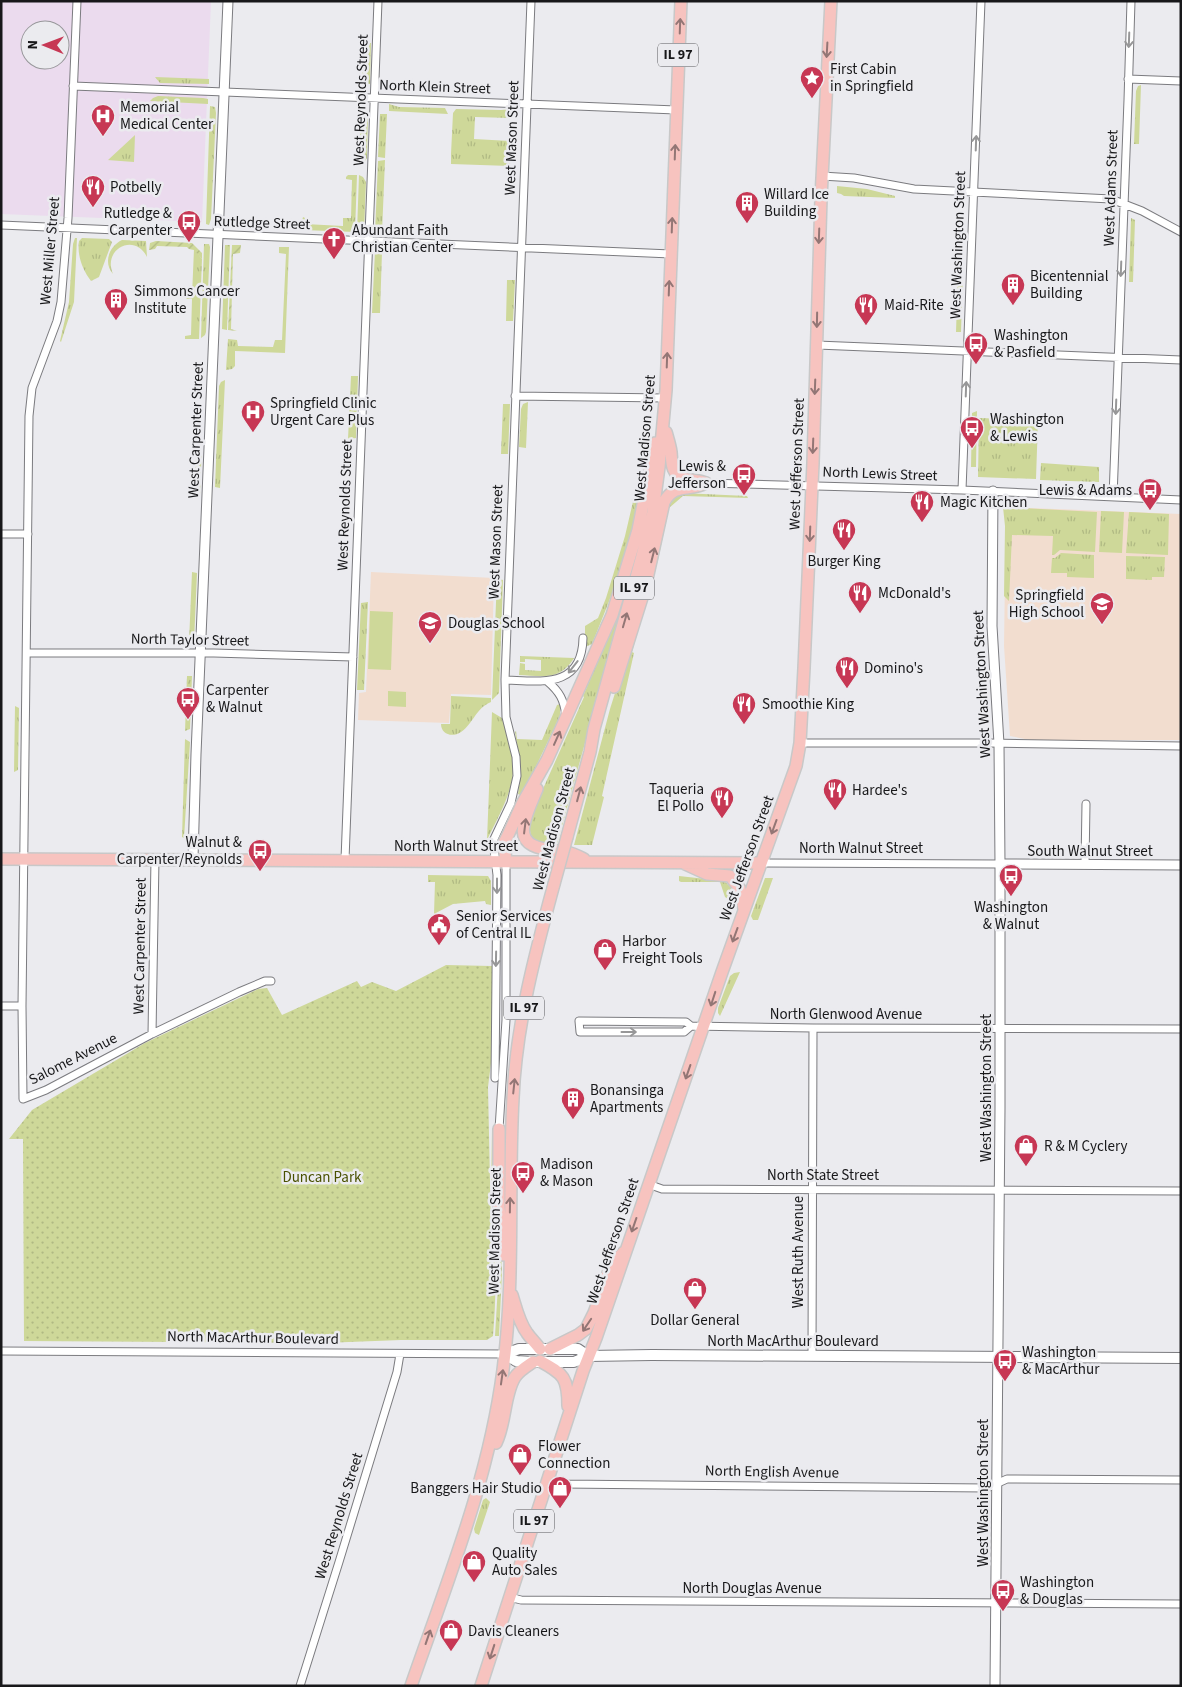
<svg xmlns="http://www.w3.org/2000/svg" width="1182" height="1687" font-family="'Source Sans 3',sans-serif">
<defs>
<pattern id="grass-tufts" width="24" height="20" patternUnits="userSpaceOnUse" patternTransform="scale(1.25)"><rect width="24" height="20" fill="#ced899"/><path d="M3 7l-1-3M5 7V3M7 7l1-3M15 17l-1-3M17 17v-4M19 17l1-3" fill="none" stroke="#b0b983"/></pattern>
<pattern id="park-dots" width="8" height="8" patternUnits="userSpaceOnUse" patternTransform="scale(1.25)"><rect width="8" height="8" fill="#ced899"/><path d="M2 2h.1M6 6h.1" fill="none" stroke="#b0b983" stroke-width="1.8" stroke-linecap="round"/></pattern>
<pattern id="garden-furrows" width="10" height="10" patternUnits="userSpaceOnUse" patternTransform="scale(1.25)"><rect width="10" height="10" fill="#ced899"/><path d="M-1 1l2-2M0 10L10 0M9 11l2-2" fill="none" stroke="#b0b983"/></pattern>
</defs>
<rect width="100%" height="100%" fill="#ebebef"/>
<!-- education -->
<path fill="#f2ddcf" d="M1006 507 1181 514 1180 740H1030L1010 736 1004 646Z
M371 572 494 578 491 695 451 694 449 723 358 720 359 693 366 692Z"/>
<!-- medical -->
<path fill="#ebdbee" fill-rule="evenodd" d="M1 1H211L202 222 1 214ZM30 30H60V60H30Z"/>
<!-- grass -->
<path fill="url(#grass-tufts)" d="M364 43H371L370 84 362 83Z
M155 77 209 79V84L160 83Z
M1141 85 1139 144H1134L1136 91 1138 86Z
M158 96 203 98 208 99V104L150 101 153 98Z
M389 104 399 107 445 108 448 114 389 111Z
M210 106 215 107 216 113 211 219 209 225 206 224Z
M456 109 501 110 512 109V118L475 117 474 139 511 141 510 166 451 164V154L453 113Z
M361 112 368 113 367 158 363 164 359 165Z
M380 114H387L385 158 378 157Z
M135 135 134 162 107 160H108Z
M385 160 382 233H375L378 161Z
M348 175H357L355 232 303 230 301 225 303 217 305 218V224L343 226V218H351L352 180 346 179V177Z
M359 175 363 177 366 182 364 232H357Z
M837 186 867 189 895 196V198L844 196 841 194 837 193Z
M1131 218 1135 220 1133 282H1129Z
M75 238H77L74 302 61 342 60 341 69 302 73 244Z
M82 238 109 239 112 242 99 277 91 281C82 269 77 255 79 241Z
M122 240 146 241 147 257C135 232 102 249 113 274 103 263 109 246 122 240Z
M204 244H209L210 247 206 332 205 335 201 338Z
M225 245H230L227 330 222 329Z
M279 247H289L285 353 235 351V366L232 369 226 370 228 339 237 340 238 346 273 347 275 340H282L286 254 279 253Z
M194 249 202 259 199 339H185V336L191 335 192 299H187L185 297 192 296Z
M375 251 382 252 380 313H372Z
M958 270 963 271 961 332H956Z
M507 280H515L513 321H506Z
M351 376H358L356 438 348 439Z
M225 380 220 488 215 487 219 386 221 382Z
M528 402 526 448 519 447 521 409 523 404Z
M503 404H510L508 454H501Z
M977 411 976 467H971L972 413Z
M979 418 1038 420 1036 479 978 477Z
M197 438 202 442 200 496H194Z
M1041 463 1099 467V482L1040 480Z
M635 493 641 495C631 547 612 595 592 644L585 647V626L598 618 606 598 625 536Z
M682 493 747 496 748 498 683 496 669 508 658 560 632 652 634 653 602 796 604 797 592 845H574L610 709 648 588 666 510 672 498Z
M1003 507 1097 512 1095 552 1060 550 1054 555H1052L1053 536 1012 535 1009 601 1004 596 1005 526Z
M1101 511 1124 512 1122 553 1099 552Z
M1129 512 1169 514 1168 555 1126 553Z
M636 552H638L557 844C534 846 528 840 530 818L584 697 583 696 611 631Z
M1061 553 1094 555V578L1067 577V573H1051L1052 558H1055Z
M1126 556 1165 557 1164 577H1152V580L1126 579Z
M192 572 197 573 194 642H189Z
M497 578 503 580 499 693 492 700Z
M368 602 364 690H357L361 603Z
M520 656 574 658C560 681 542 676 519 675L520 663 525 664V670L541 671V660L525 659V662H520Z
M187 676H192L190 729 185 731Z
M451 696 491 698V702C476 708 473 724 461 732 452 738 441 734 441 724H450Z
M560 704V716L522 796 518 794 521 771 515 732 516 731 517 739 542 740 557 705Z
M15 706 19 708 18 770 14 772Z
M492 712 502 718C506 730 511 743 513 755 517 786 500 813 487 840Z
M185 739 190 742 184 838 182 837Z
M428 875 488 876 491 881V905L486 904 485 901 453 904 434 914 435 882H428Z
M679 876 724 881 732 888 735 895 734 897 728 899 725 897 720 882H681L679 881Z
M765 878H773L758 920H753L751 916Z
M740 972 720 1016 718 1013V1008L730 976 734 973Z
M492 1128 495 1131 502 1273 499 1336H495L498 1285 491 1195Z
M486 1498 490 1502 479 1535 475 1533 474 1529 483 1500Z"/>
<!-- park -->
<path fill="url(#park-dots)" d="M446 965 492 966V1055L488 1087 491 1229C497 1266 496 1299 493 1336L487 1340H401L323 1343 24 1341 23 1139H9L32 1110 145 1043 258 989 267 988 282 1015 357 981 361 987 372 982 396 991Z"/>
<!-- garden -->
<path fill="url(#garden-furrows)" d="M156 241 192 243 202 253V259L194 250 189 249 187 247 157 246 155 249 149 250 150 243Z
M232 245H241L240 253 233 254 231 329 237 331 228 330Z"/>
<!-- pitch -->
<path fill="#ced899" d="M370 611 393 612 391 670 368 669Z
M388 691 406 692V707L388 706Z"/>
<g fill="none" stroke-linecap="round" stroke-linejoin="round">
<!-- minor casing -->
<g stroke="#7b7b7f" stroke-width="9">
<path id="minor" d="M77 1 68 218 61 302 57 321 32 388 29 416 22 1006 23 1099 46 1090 152 1034 239 992 265 981H271
M1128 79 1181 81
M73 86 676 110
M822 176 854 178 914 189 1111 199 1142 211 1181 232
M1 225 671 254
M817 345 1181 360
M515 396 665 398
M706 483 962 490 1181 500
M962 490 981 1
M1113 497 1128 100 1131 1
M1 534H28
M27 653H214L353 657
M505 680C541 681 582 689 583 638
M547 681C560 692 564 700 566 716
M800 743H988L1181 746
M345 860 378 1
M761 863 1000 864
M1085 864 1086 804
M1 1006H22
M691 1026 684 1032H580L579 1021 686 1022 691 1026 813 1028 1181 1029
M152 1034 155 859
M495 1078 497 875 493 841 511 803 517 776 516 757 506 717 505 680 531 1
M499 1129 506 1020V861
M648 1184 662 1189 1181 1191
M1 1351 505 1354
M812 1356 813 1028
M547 1480 562 1484 987 1488 1007 1479 1181 1480
M509 1597 521 1600 1181 1604
M300 1686 339 1562 397 1372 400 1354"/>
</g>
<!-- tertiary casing -->
<g stroke="#7b7b7f" stroke-width="11">
<path id="tertiary" d="M993 491 992 626 999 744 1000 864V1108L995 1686
M193 859 196 754 228 1
M1000 864 1181 865"/>
</g>
<!-- secondary casing -->
<g stroke="#7b7b7f" stroke-width="12">
<path id="secondary" d="M505 1354 516 1361 533 1362H574L588 1356 652 1355 1181 1358
M505 1354 519 1349H578L588 1356"/>
</g>
<!-- primary casing -->
<g stroke="#c8c8c8" stroke-width="14">
<path id="primary" d="M666 432C668 439 670 445 671 452 672 463 671 473 683 478 691 481 699 480 706 483
M614 687 645 588 664 502C675 482 690 492 706 483
M537 789C532 801 526 813 524 825 518 852 554 849 570 853 575 854 579 857 584 859
M567 837 590 752 594 729 642 556 653 512 659 467 666 390 681 1
M1 859 761 863
M506 861 504 843 508 835 522 804 547 760 612 615 638 530 655 443
M683 863 707 874 730 876 740 889 744 909
M499 1129V1207L504 1255
M512 1295C516 1308 519 1322 527 1333 531 1339 536 1343 540 1349
M550 1349 578 1335 586 1329 594 1313 611 1265 624 1252
M540 1361C564 1374 568 1378 568 1406
M496 1443C506 1423 504 1394 515 1377 519 1371 527 1366 533 1362
M411 1686C447 1582 489 1479 503 1370 515 1280 508 1189 513 1098 516 1025 535 954 554 884
M481 1686 583 1371 596 1338 722 972 796 766 800 743 804 668 813 463 821 198 831 1"/>
</g>
<!-- minor -->
<use href="#minor" stroke="#fff" stroke-width="7"/>
<!-- tertiary -->
<use href="#tertiary" stroke="#fff" stroke-width="9"/>
<!-- secondary -->
<use href="#secondary" stroke="#fff" stroke-width="10"/>
<!-- primary -->
<use href="#primary" stroke="#f7c3bf" stroke-width="11"/>
<!-- primary-bridge casing -->
<g stroke="#c8c8c8" stroke-width="14" stroke-linecap="butt">
<path id="primary-bridge" d="M554 884 567 837"/>
</g>
<!-- primary-bridge -->
<use href="#primary-bridge" stroke="#f7c3bf" stroke-width="11"/>
</g>
<!-- one-way arrows -->
<defs><path id="oneway-shaft" d="M-6 0H5M1.5-3L5.5 0L1.5 3" fill="none" stroke-width="1.6" stroke-linecap="round" stroke-linejoin="round" transform="scale(1.25)"/></defs>
<g stroke="#937675">
<use href="#oneway-shaft" transform="translate(680 26) rotate(-88)"/>
<use href="#oneway-shaft" transform="translate(827 50) rotate(93)"/>
<use href="#oneway-shaft" transform="translate(675 152) rotate(-88)"/>
<use href="#oneway-shaft" transform="translate(672 225) rotate(-88)"/>
<use href="#oneway-shaft" transform="translate(819 236) rotate(92)"/>
<use href="#oneway-shaft" transform="translate(669 288) rotate(-88)"/>
<use href="#oneway-shaft" transform="translate(817 320) rotate(91)"/>
<use href="#oneway-shaft" transform="translate(667 360) rotate(-88)"/>
<use href="#oneway-shaft" transform="translate(815 387) rotate(92)"/>
<use href="#oneway-shaft" transform="translate(813 446) rotate(92)"/>
<use href="#oneway-shaft" transform="translate(810 534) rotate(92)"/>
<use href="#oneway-shaft" transform="translate(653 555) rotate(-76)"/>
<use href="#oneway-shaft" transform="translate(625 620) rotate(-74)"/>
<use href="#oneway-shaft" transform="translate(557 738) rotate(-66)"/>
<use href="#oneway-shaft" transform="translate(579 794) rotate(-75)"/>
<use href="#oneway-shaft" transform="translate(525 826) rotate(-83)"/>
<use href="#oneway-shaft" transform="translate(774 827) rotate(110)"/>
<use href="#oneway-shaft" transform="translate(735 935) rotate(110)"/>
<use href="#oneway-shaft" transform="translate(713 999) rotate(108)"/>
<use href="#oneway-shaft" transform="translate(688 1072) rotate(109)"/>
<use href="#oneway-shaft" transform="translate(514 1086) rotate(-84)"/>
<use href="#oneway-shaft" transform="translate(510 1205) rotate(-89)"/>
<use href="#oneway-shaft" transform="translate(634 1225) rotate(109)"/>
<use href="#oneway-shaft" transform="translate(587 1325) rotate(124)"/>
<use href="#oneway-shaft" transform="translate(502 1377) rotate(-82)"/>
<use href="#oneway-shaft" transform="translate(428 1637) rotate(-71)"/>
<use href="#oneway-shaft" transform="translate(492 1652) rotate(108)"/>
</g>
<g stroke="#979798">
<use href="#oneway-shaft" transform="translate(1129 40) rotate(92)"/>
<use href="#oneway-shaft" transform="translate(976 143) rotate(-88)"/>
<use href="#oneway-shaft" transform="translate(1121 269) rotate(92)"/>
<use href="#oneway-shaft" transform="translate(966 389) rotate(-88)"/>
<use href="#oneway-shaft" transform="translate(1116 407) rotate(92)"/>
<use href="#oneway-shaft" transform="translate(573 667) rotate(128)"/>
<use href="#oneway-shaft" transform="translate(497 886) rotate(90)"/>
<use href="#oneway-shaft" transform="translate(496 959) rotate(91)"/>
<use href="#oneway-shaft" transform="translate(629 1032)"/>
</g>
<!-- icons -->
<defs>
<g id="sight-pin" transform="scale(1.25)"><path d="M0 17L-7.5 6A9.5 9.5 0 1 1 7.5 6Z" fill="#c73754" stroke="#ebebef"/><path d="M0-6L1.8-2.2L6-1.7L2.9 1.2L3.7 5.4L0 3.3L-3.7 5.4L-2.9 1.2L-6-1.7L-1.8-2.2Z" fill="#fff"/></g>
<g id="hospital-pin" transform="scale(1.25)"><path d="M0 17L-7.5 6A9.5 9.5 0 1 1 7.5 6Z" fill="#c73754" stroke="#ebebef"/><path d="M-5-5h3v3.5h4V-5h3V5h-3V1.5h-4V5h-3Z" fill="#fff"/></g>
<g id="restaurant-pin" transform="scale(1.25)"><path d="M0 17L-7.5 6A9.5 9.5 0 1 1 7.5 6Z" fill="#c73754" stroke="#ebebef"/><path d="M-5-6h1v4h1v-4h1v4h1v-4h1v5L-1.5 .5V6h-2V.5L-5-1ZM5-6V6H3V1.5H1.5Q1.5-4 5-6Z" fill="#fff"/></g>
<g id="building-pin" transform="scale(1.25)"><path d="M0 17L-7.5 6A9.5 9.5 0 1 1 7.5 6Z" fill="#c73754" stroke="#ebebef"/><path d="M-4-6H4V6H1V3H-1V6H-4ZM-2.5-4.3h1.7v1.8h-1.7ZM.8-4.3h1.7v1.8H.8ZM-2.5-1h1.7V.8h-1.7ZM.8-1h1.7V.8H.8Z" fill="#fff"/></g>
<g id="bus-pin" transform="scale(1.25)"><path d="M0 17L-7.5 6A9.5 9.5 0 1 1 7.5 6Z" fill="#c73754" stroke="#ebebef"/><path d="M-5-6H5V4H4V6H2V4H-2V6H-4V4H-5ZM-3.5-4V0h7V-4ZM-3.5 1.2v1.5H-2V1.2ZM2 1.2v1.5H3.5V1.2Z" fill="#fff"/></g>
<g id="church-pin" transform="scale(1.25)"><path d="M0 17L-7.5 6A9.5 9.5 0 1 1 7.5 6Z" fill="#c73754" stroke="#ebebef"/><path d="M-1.2-6h2.4v3.5h3.3v2.4h-3.3V6h-2.4V-.1h-3.3v-2.4h3.3Z" fill="#fff"/></g>
<g id="school-pin" transform="scale(1.25)"><path d="M0 17L-7.5 6A9.5 9.5 0 1 1 7.5 6Z" fill="#c73754" stroke="#ebebef"/><path d="M0-5L7-2L0 1L-7-2ZM-4 1L0 2.5L4 1V4Q0 6-4 4Z" fill="#fff"/></g>
<g id="civic-pin" transform="scale(1.25)"><path d="M0 17L-7.5 6A9.5 9.5 0 1 1 7.5 6Z" fill="#c73754" stroke="#ebebef"/><path d="M-.6-6.5H3V-4.5H.6V-3L4-1V1h2V6H-6V1h2V-1L-.6-3ZM-1.2 2.5V6h2.4V2.5Z" fill="#fff"/></g>
<g id="shop-pin" transform="scale(1.25)"><path d="M0 17L-7.5 6A9.5 9.5 0 1 1 7.5 6Z" fill="#c73754" stroke="#ebebef"/><path d="M-5-2.5h2.3a2.7 3.5 0 0 1 5.4 0H5L5.5 6h-11ZM-1.5-2.5h3a1.5 2.3 0 0 0-3 0Z" fill="#fff"/></g>
</defs>
<g fill-rule="evenodd">
<use href="#sight-pin" x="812" y="78"/>
<use href="#hospital-pin" x="103" y="116"/>
<use href="#restaurant-pin" x="93" y="187"/>
<use href="#building-pin" x="747" y="203"/>
<use href="#bus-pin" x="189" y="222"/>
<use href="#church-pin" x="334" y="239"/>
<use href="#building-pin" x="1013" y="285"/>
<use href="#building-pin" x="116" y="300"/>
<use href="#restaurant-pin" x="866" y="305"/>
<use href="#bus-pin" x="976" y="344"/>
<use href="#hospital-pin" x="253" y="412"/>
<use href="#bus-pin" x="972" y="428"/>
<use href="#bus-pin" x="744" y="475"/>
<use href="#bus-pin" x="1150" y="490"/>
<use href="#restaurant-pin" x="922" y="502"/>
<use href="#restaurant-pin" x="844" y="530"/>
<use href="#restaurant-pin" x="860" y="593"/>
<use href="#school-pin" x="1102" y="604"/>
<use href="#school-pin" x="430" y="623"/>
<use href="#restaurant-pin" x="847" y="668"/>
<use href="#bus-pin" x="188" y="699"/>
<use href="#restaurant-pin" x="744" y="704"/>
<use href="#restaurant-pin" x="835" y="790"/>
<use href="#restaurant-pin" x="722" y="798"/>
<use href="#bus-pin" x="260" y="851"/>
<use href="#bus-pin" x="1011" y="876"/>
<use href="#civic-pin" x="439" y="925"/>
<use href="#shop-pin" x="605" y="950"/>
<use href="#building-pin" x="573" y="1099"/>
<use href="#shop-pin" x="1026" y="1146"/>
<use href="#bus-pin" x="523" y="1173"/>
<use href="#shop-pin" x="695" y="1289"/>
<use href="#bus-pin" x="1005" y="1361"/>
<use href="#shop-pin" x="520" y="1455"/>
<use href="#shop-pin" x="560" y="1488"/>
<use href="#shop-pin" x="474" y="1562"/>
<use href="#bus-pin" x="1003" y="1591"/>
<use href="#shop-pin" x="451" y="1631"/>
</g>
<g text-anchor="middle" dominant-baseline="central" stroke-width="5" stroke-linejoin="round" paint-order="stroke">
<!-- shield labels -->
<g fill="#ebebef" stroke="#57575a" stroke-width="1">
<rect x="658" y="43.5" width="40" height="23" rx="4"/>
<rect x="614" y="576.5" width="40" height="23" rx="4"/>
<rect x="504" y="996.5" width="40" height="23" rx="4"/>
<rect x="514" y="1509.5" width="40" height="23" rx="4"/>
</g>
<g font-size="14" font-weight="bold" fill="#18181a">
<text x="678" y="55">IL 97</text>
<text x="634" y="588">IL 97</text>
<text x="524" y="1008">IL 97</text>
<text x="534" y="1521">IL 97</text>
</g>
<!-- poi labels -->
<g font-size="15" fill="#18181a" stroke="#ebebef" text-anchor="start">
<text x="830" y="69">First Cabin<tspan x="830" dy="17">in Springfield</tspan></text>
<text x="120" y="107">Memorial<tspan x="120" dy="17">Medical Center</tspan></text>
<text x="110" y="187">Potbelly</text>
<text x="764" y="194">Willard Ice<tspan x="764" dy="17">Building</tspan></text>
<text x="172" y="213" text-anchor="end">Rutledge &amp;<tspan x="172" dy="17">Carpenter</tspan></text>
<text x="352" y="230">Abundant Faith<tspan x="352" dy="17">Christian Center</tspan></text>
<text x="1030" y="276">Bicentennial<tspan x="1030" dy="17">Building</tspan></text>
<text x="134" y="291">Simmons Cancer<tspan x="134" dy="17">Institute</tspan></text>
<text x="884" y="305">Maid-Rite</text>
<text x="994" y="335">Washington<tspan x="994" dy="17">&amp; Pasfield</tspan></text>
<text x="270" y="403">Springfield Clinic<tspan x="270" dy="17">Urgent Care Plus</tspan></text>
<text x="990" y="419">Washington<tspan x="990" dy="17">&amp; Lewis</tspan></text>
<text x="726" y="466" text-anchor="end">Lewis &amp;<tspan x="726" dy="17">Jefferson</tspan></text>
<text x="1132" y="490" text-anchor="end">Lewis &amp; Adams</text>
<text x="940" y="502">Magic Kitchen</text>
<text x="844" y="561" text-anchor="middle">Burger King</text>
<text x="878" y="593">McDonald's</text>
<text x="1084" y="595" text-anchor="end">Springfield<tspan x="1084" dy="17">High School</tspan></text>
<text x="448" y="623">Douglas School</text>
<text x="864" y="668">Domino's</text>
<text x="206" y="690">Carpenter<tspan x="206" dy="17">&amp; Walnut</tspan></text>
<text x="762" y="704">Smoothie King</text>
<text x="704" y="789" text-anchor="end">Taqueria<tspan x="704" dy="17">El Pollo</tspan></text>
<text x="852" y="790">Hardee's</text>
<text x="242" y="842" text-anchor="end">Walnut &amp;<tspan x="242" dy="17">Carpenter/Reynolds</tspan></text>
<text x="1011" y="907" text-anchor="middle">Washington<tspan x="1011" dy="17">&amp; Walnut</tspan></text>
<text x="456" y="916">Senior Services<tspan x="456" dy="17">of Central IL</tspan></text>
<text x="622" y="941">Harbor<tspan x="622" dy="17">Freight Tools</tspan></text>
<text x="590" y="1090">Bonansinga<tspan x="590" dy="17">Apartments</tspan></text>
<text x="1044" y="1146">R &amp; M Cyclery</text>
<text x="540" y="1164">Madison<tspan x="540" dy="17">&amp; Mason</tspan></text>
<text x="695" y="1320" text-anchor="middle">Dollar General</text>
<text x="1022" y="1352">Washington<tspan x="1022" dy="17">&amp; MacArthur</tspan></text>
<text x="538" y="1446">Flower<tspan x="538" dy="17">Connection</tspan></text>
<text x="542" y="1488" text-anchor="end">Banggers Hair Studio</text>
<text x="492" y="1553">Quality<tspan x="492" dy="17">Auto Sales</tspan></text>
<text x="1020" y="1582">Washington<tspan x="1020" dy="17">&amp; Douglas</tspan></text>
<text x="468" y="1631">Davis Cleaners</text>
</g>
<!-- street labels -->
<g font-size="15" fill="#18181a" stroke="#ebebef">
<text transform="translate(435 87) rotate(2)">North Klein Street</text>
<text transform="translate(361 100) rotate(-88)">West Reynolds Street</text>
<text transform="translate(512 138) rotate(-88)">West Mason Street</text>
<text transform="translate(1111 188) rotate(-88)">West Adams Street</text>
<text transform="translate(262 223) rotate(2)">Rutledge Street</text>
<text transform="translate(958 245) rotate(-88)">West Washington Street</text>
<text transform="translate(50 251) rotate(-85)">West Miller Street</text>
<text transform="translate(196 430) rotate(-88)">West Carpenter Street</text>
<text transform="translate(645 438) rotate(-85)">West Madison Street</text>
<text transform="translate(797 464) rotate(-88)">West Jefferson Street</text>
<text transform="translate(880 474) rotate(2)">North Lewis Street</text>
<text transform="translate(345 505) rotate(-88)">West Reynolds Street</text>
<text transform="translate(496 542) rotate(-88)">West Mason Street</text>
<text transform="translate(190 640) rotate(1)">North Taylor Street</text>
<text transform="translate(982 684) rotate(-93)">West Washington Street</text>
<text transform="translate(554 829) rotate(-75)">West Madison Street</text>
<text x="456" y="846">North Walnut Street</text>
<text x="861" y="848">North Walnut Street</text>
<text x="1090" y="851">South Walnut Street</text>
<text transform="translate(747 858) rotate(-70)">West Jefferson Street</text>
<text transform="translate(140 946) rotate(-89)">West Carpenter Street</text>
<text x="846" y="1014">North Glenwood Avenue</text>
<text transform="translate(73 1059) rotate(-27)">Salome Avenue</text>
<text transform="translate(986 1088) rotate(-90)">West Washington Street</text>
<text x="823" y="1175">North State Street</text>
<text transform="translate(495 1231) rotate(-89)">West Madison Street</text>
<text transform="translate(613 1241) rotate(-71)">West Jefferson Street</text>
<text transform="translate(798 1252) rotate(-90)">West Ruth Avenue</text>
<text transform="translate(253 1338) rotate(1)">North MacArthur Boulevard</text>
<text x="793" y="1341">North MacArthur Boulevard</text>
<text transform="translate(772 1472) rotate(1)">North English Avenue</text>
<text transform="translate(983 1493) rotate(-90)">West Washington Street</text>
<text transform="translate(339 1516) rotate(-73)">West Reynolds Street</text>
<text x="752" y="1588">North Douglas Avenue</text>
</g>
<!-- park labels -->
<g font-size="15" fill="#495100" stroke="#ebebef">
<text x="322" y="1177">Duncan Park</text>
</g>
</g>
<!-- border -->
<rect width="1182" height="1687" fill="none" stroke="#18181a" stroke-width="5"/>
<!-- north arrow -->
<g transform="translate(45 45) rotate(271)"><circle r="24" fill="#ebebef" stroke="#97979a"/>
<path d="M0-4L9 19L0 12L-9 19Z" fill="#c73754"/>
<text y="-8" font-size="14" font-weight="bold" text-anchor="middle" fill="#18181a">N</text>
</g>
</svg>
